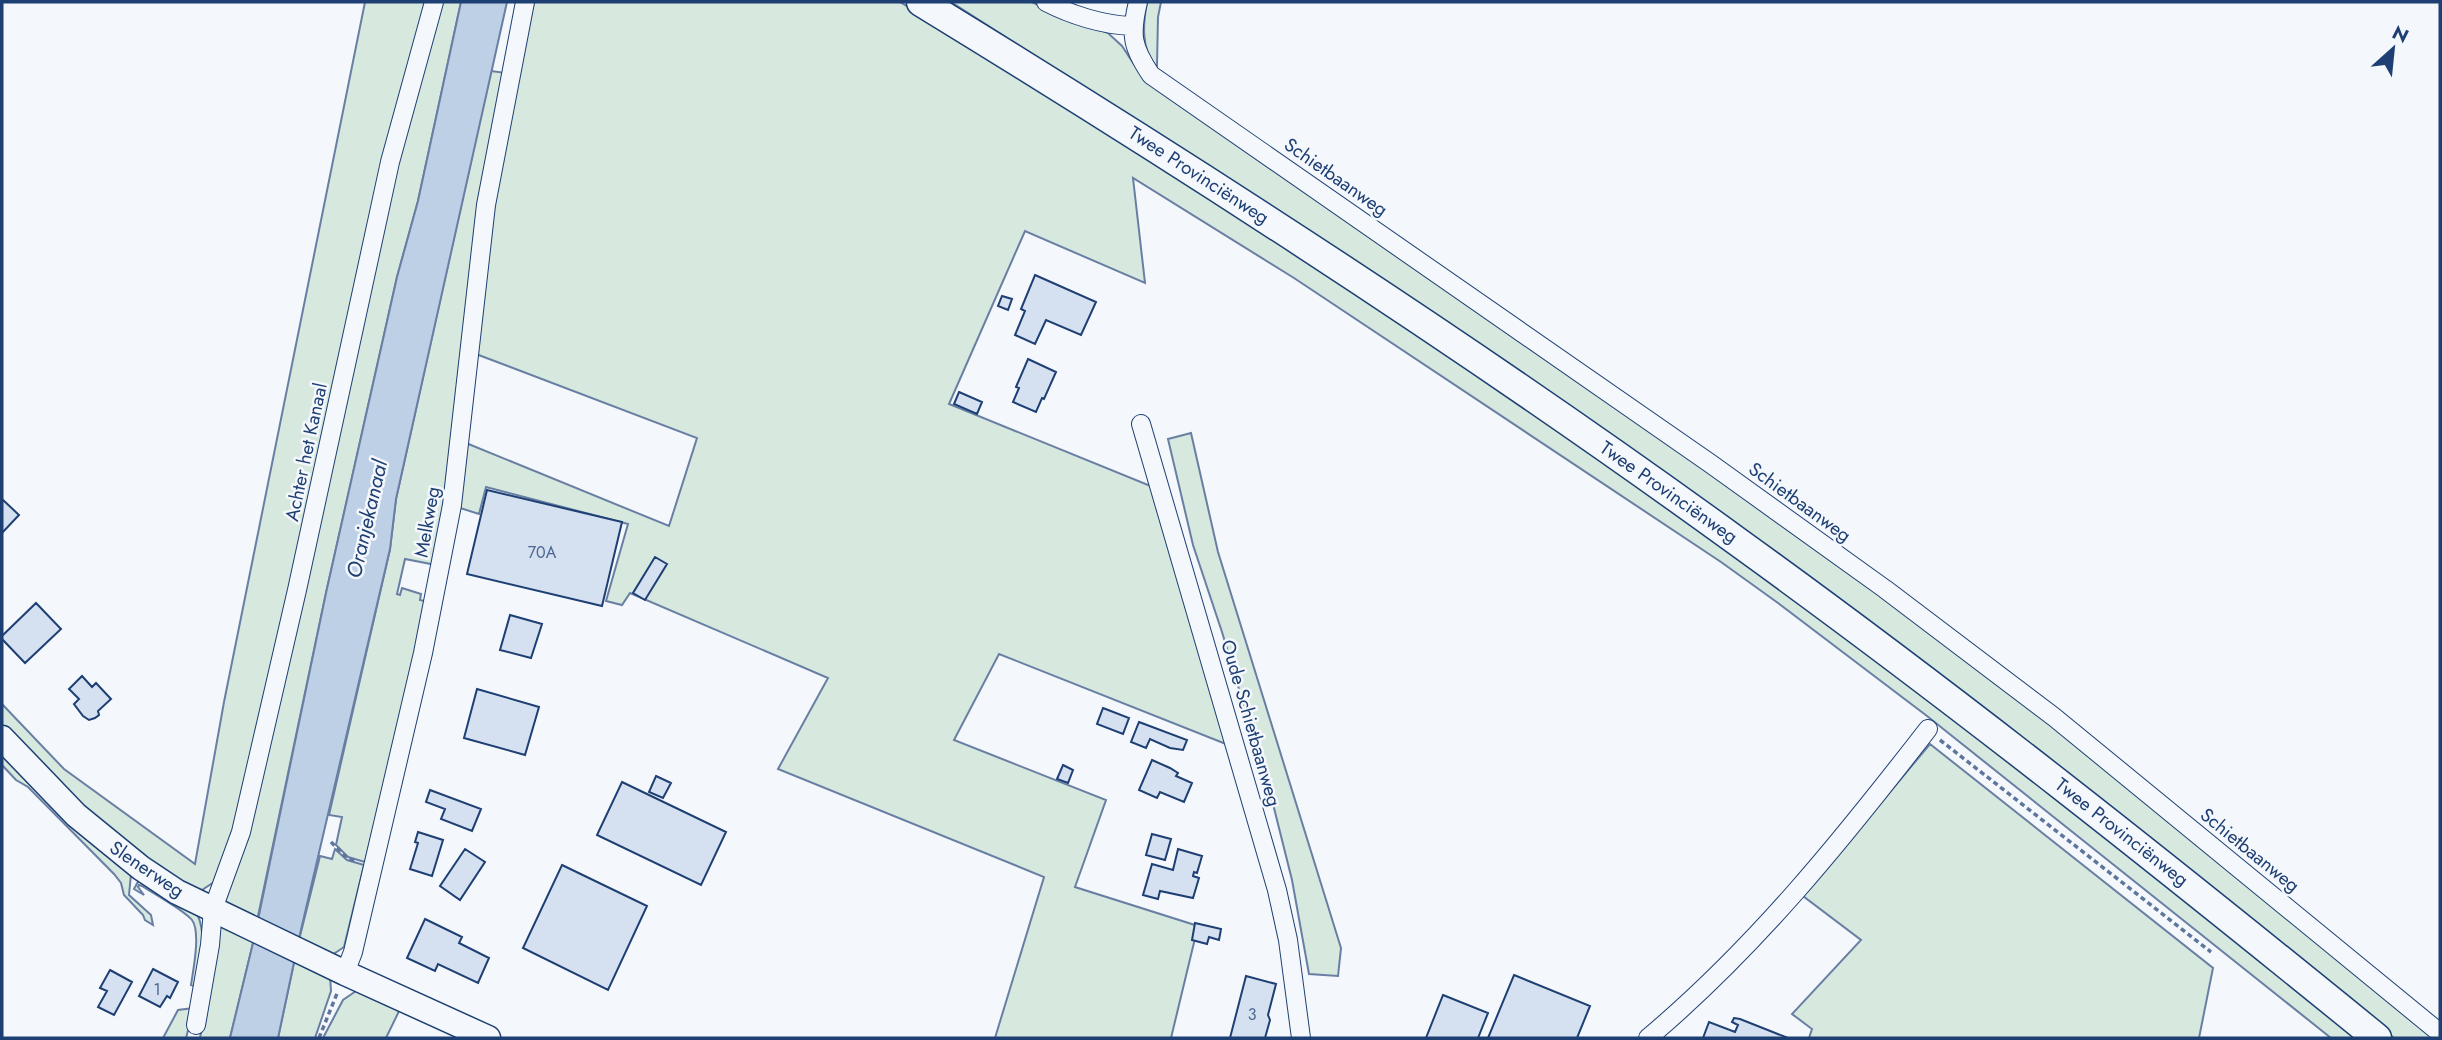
<svg xmlns="http://www.w3.org/2000/svg" width="2442" height="1040" font-family="Jost,sans-serif">
<rect width="100%" height="100%" fill="#f4f7fb"/>
<!-- green -->
<path fill="#d7e8df" stroke="#687fa3" stroke-width="2" d="M365 2H427L240 812 214 882 202 890H193L106 831 2 727V704L64 769 195 864 224 702Z
M439 2H461L418 201 397 277 326 593 257 921 225 904 224 893 372 268Z
M529 2H900L1020 76 1434 341 1818 612 2361 1038H2331L1927 716 1778 603 1721 562 1294 278 1133 178 1145 283 1025 231 949 404 1158 489 1231 746 999 654 954 740 1106 800 1075 887 1198 926 1171 1038H995L1044 877 778 769 828 678 630 593 622 605 606 601 628 524 486 487 479 514 457 507 466 443 669 526 697 438 476 354 486 240Z
M951 2H1032L1059 15 1108 33 1122 46 1141 75 1421 266 1871 588 2117 775 2440 1038H2394L2234 906 1347 256Z
M1147 2H1161L1158 17 1157 66H1155C1141 47 1143 24 1147 2Z
M491 71 506 73 436 565 405 559 397 594 400 595 402 588 421 594 420 600 429 602 365 862 348 857 336 845 342 817 329 815 390 549 396 499Z
M1191 433 1218 552 1341 948 1338 976 1309 974 1292 880 1272 800 1222 632 1193 545 1168 439Z
M1930 744 2213 968 2199 1038H1809L1812 1029 1792 1014 1861 940 1803 896Z
M2 749 119 866 131 874 129 895 151 915 153 925 145 920 143 915 124 895 121 883 114 874 28 787 16 780 2 765Z
M335 849 347 860 364 865 344 947 332 955 299 940 320 856 332 859Z
M139 880 198 916C207 937 200 964 197 987L191 985C193 971 201 932 192 920 185 911 153 893 142 886L139 885 138 887 144 895 134 889Z
M226 924 254 939 230 1038H200L220 927Z
M295 958 330 976 331 991 315 1038H278Z
M356 991 401 1007 386 1038H323L343 1000Z
M194 1008 186 1038H163L178 1010Z"/>
<!-- water -->
<path fill="#bed0e5" stroke="#687fa3" stroke-width="2" d="M461 2H507L396 499 390 549 300 934 278 1038H230L254 939 326 593 397 277 418 201Z"/>
<!-- building -->
<path fill="#d5e0f0" stroke="#1d3f73" stroke-width="2" d="M1035 275 1096 302 1081 335 1046 320 1035 344 1015 335 1025 311 1021 309Z
M1002 296 1012 299 1008 310 998 306Z
M1028 359 1056 372 1044 399 1042 398 1036 412 1013 402 1019 388 1016 387Z
M959 392 982 402 977 414 954 404Z
M487 490 622 522 602 606 467 574Z
M2 499 19 515 2 533Z
M655 557 667 564 645 600 633 593Z
M36 603 61 629 25 663 2 639V636Z
M510 615 542 624 531 658 500 650Z
M82 676 92 687 96 683 111 699 98 711 99 715 95 718 89 720 83 716 74 704 79 699 69 689Z
M477 689 539 707 525 755 464 738Z
M1103 708 1129 718 1123 734 1097 724Z
M1139 722 1187 740 1183 750 1170 748 1150 739 1146 748 1131 742Z
M1152 760 1170 768 1178 773 1176 776 1192 783 1184 802 1160 792 1157 798 1139 790Z
M1063 765 1073 770 1068 783 1057 779Z
M656 776 671 783 663 798 649 792Z
M622 782 726 832 701 885 597 835Z
M430 790 481 809 472 831 441 819 445 809 426 802Z
M418 832 443 840 432 876 410 869 418 843 415 842Z
M1152 834 1171 839 1165 860 1146 855Z
M465 849 485 862 460 900 440 886Z
M1178 849 1202 856 1197 873 1194 872 1193 876 1199 878 1193 898 1160 891 1158 899 1143 895 1152 864 1173 870Z
M562 865 647 906 608 990 523 948Z
M425 919 462 937 459 943 489 958 478 983 438 964 435 971 407 958Z
M1195 923 1221 929 1219 940 1209 937 1207 944 1192 940Z
M153 969 178 982 170 998 167 996 160 1007 139 996Z
M110 970 132 982 114 1015 98 1007 107 991 100 988Z
M1514 975 1590 1006 1577 1038H1488Z
M1246 976 1276 984 1268 1015 1270 1020 1265 1038H1230Z
M1443 995 1488 1013 1478 1038H1426Z
M1734 1018 1740 1019 1788 1038H1703L1709 1022 1735 1032 1738 1025 1732 1022Z"/>
<g fill="none" stroke-linecap="round" stroke-linejoin="round">
<!-- street casing -->
<g stroke="#1d3f73" stroke-width="20">
<path id="street" d="M1046 2C1071 15 1103 25 1132 26
M1138 2C1130 35 1132 47 1151 75L1711 464 1885 589 2054 717 2440 1033
M1141 424 1277 890 1288 940 1301 1038
M345 973 353 952 423 653 452 505 486 205 525 2
M196 1025 210 945 213 909 241 832 297 590 390 162 434 2
M1648 1038C1756 947 1842 840 1928 729"/>
</g>
<!-- secondary casing -->
<g stroke="#1d3f73" stroke-width="27">
<path id="secondary" d="M2 738 76 815 141 868 177 892 345 973 488 1038"/>
</g>
<!-- primary casing -->
<g stroke="#1d3f73" stroke-width="31">
<path id="primary" d="M921 2C1199 172 1474 350 1738 542 1957 700 2168 868 2377 1038"/>
</g>
<!-- path -->
<path stroke="#5e769c" stroke-width="3.5" stroke-dasharray="5 3.5" stroke-linecap="butt" d="M1940 740 2211 952
M331 842 348 859 357 861
M319 1038 338 991"/>
<!-- street -->
<use href="#street" stroke="#f4f7fb" stroke-width="18"/>
<!-- secondary -->
<use href="#secondary" stroke="#f4f7fb" stroke-width="24"/>
<!-- primary -->
<use href="#primary" stroke="#f4f7fb" stroke-width="28"/>
</g>
<g text-anchor="middle" dominant-baseline="central" stroke-width="5" stroke-linejoin="round" paint-order="stroke">
<!-- number labels -->
<g font-size="16" fill="#4b6792">
<text x="542" y="552">70A</text>
<text x="157" y="989">1</text>
<text x="1252" y="1014">3</text>
</g>
<!-- street labels -->
<g font-size="19" fill="#1d3f73" stroke="#f4f7fb">
<text transform="translate(1199 175) rotate(33)">Twee Provinciënweg</text>
<text transform="translate(1336 177) rotate(35)">Schietbaanweg</text>
<text transform="translate(306 452) rotate(-78)">Achter het Kanaal</text>
<text transform="translate(1669 492) rotate(35)">Twee Provinciënweg</text>
<text transform="translate(1800 502) rotate(36)">Schietbaanweg</text>
<text transform="translate(427 522) rotate(-80)">Melkweg</text>
<text transform="translate(1251 723) rotate(74)">Oude Schietbaanweg</text>
<text transform="translate(2122 832) rotate(38)">Twee Provinciënweg</text>
<text transform="translate(2250 850) rotate(39)">Schietbaanweg</text>
<text transform="translate(147 869) rotate(34)">Slenerweg</text>
</g>
<!-- water labels -->
<g font-size="21" font-style="italic" fill="#1d3f73" stroke="#f4f7fb">
<text transform="translate(367 519) rotate(-77)">Oranjekanaal</text>
</g>
</g>
<!-- border -->
<rect width="2442" height="1040" fill="none" stroke="#1d3f73" stroke-width="7"/>
<!-- north arrow -->
<g transform="translate(2393 49) rotate(27)" stroke="#f4f7fb" stroke-width="5" paint-order="stroke">
<path d="M0-5L12 26L0 18L-12 26Z" fill="#1d3f73"/>
<text y="-10" font-size="19" font-weight="bold" text-anchor="middle" fill="#1d3f73">N</text>
</g>
</svg>
